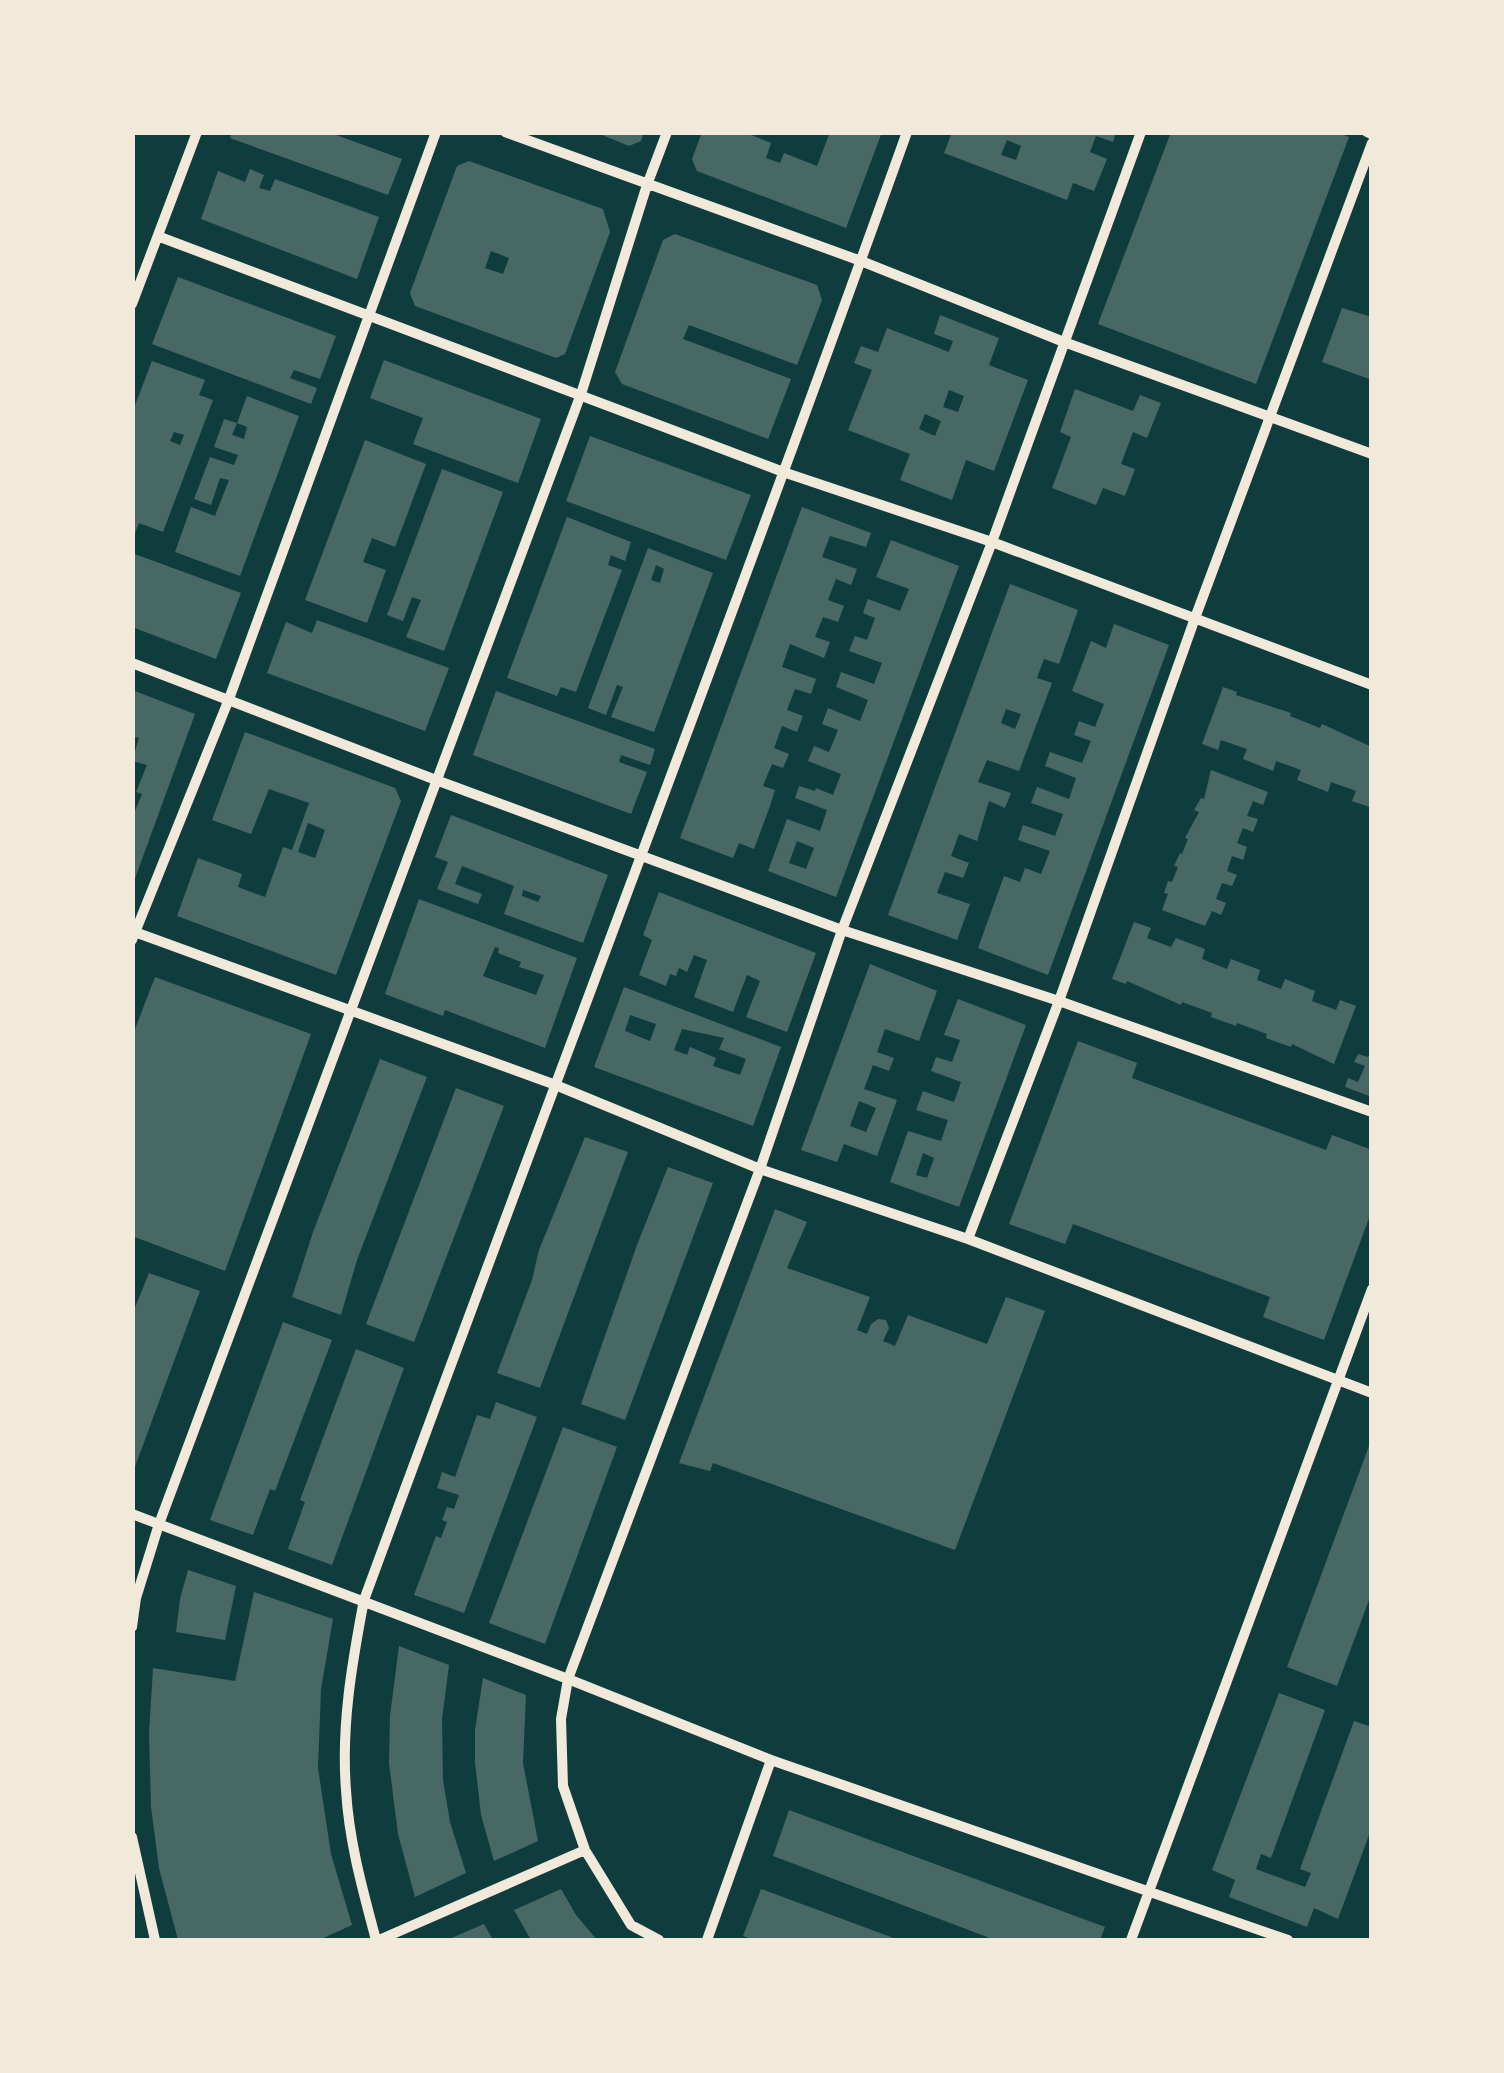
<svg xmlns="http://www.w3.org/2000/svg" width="1504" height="2073" font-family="Poppins,sans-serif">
<rect width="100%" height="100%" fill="#0f3d3e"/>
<!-- building -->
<path fill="#486865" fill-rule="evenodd" d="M232 132H328L402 159 388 195 230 138Z
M595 132H644L641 141 629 146Z
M702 132H744L771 143 766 158 780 163 784 153 817 166 830 132H882L846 228 697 171 692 159Z
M952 132H1116L1113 142 1096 136 1090 152 1107 159 1094 191 1073 183 1067 200 944 153ZM1007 140 1021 146 1016 160 1001 155Z
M1171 132H1336L1349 137 1256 384 1098 324Z
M469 161 603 209 610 232 565 354 556 358 415 306 410 293 457 166ZM491 251 509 258 503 274 485 268Z
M250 169 264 175 259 188 270 191 275 179 379 217 357 279 201 219 218 171 245 182Z
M675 234 817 285 822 300 797 365 689 325 683 339 791 379 768 439 622 384 615 372 663 240Z
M178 277 336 336 320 379 294 370 290 378 317 388 311 404 152 344Z
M1342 308 1372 317V380L1322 362Z
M940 315 999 338 989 365 1028 380 994 471 966 460 952 500 900 480 910 454 848 430 872 370 854 363 861 346 878 352 887 328 949 352 953 341 934 334ZM949 390 964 396 958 412 943 407ZM925 414 941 421 935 436 919 429Z
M384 360 541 419 518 483 413 444 423 418 370 398Z
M152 361 205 380 199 395 213 400 163 532 139 523 133 538 132 413ZM174 432 184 435 180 445 170 441Z
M1075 389 1133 411 1140 395 1161 403 1147 438 1133 432 1121 464 1135 469 1125 496 1103 488 1096 505 1052 488 1071 437 1060 432Z
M247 396 299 416 240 576 175 552 191 507 215 516 229 480 220 478 211 505 194 499 210 457 234 465 238 455 214 447 224 419 237 423 232 435 244 439 247 427 237 423Z
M590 436 751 495 726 560 566 501Z
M365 440 426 464 395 547 372 538 363 562 386 570 367 623 305 600Z
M442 469 503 492 444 651 406 637 421 600 412 597 403 621 387 615Z
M802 507 871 533 866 547 830 536 822 557 857 569 851 585 836 579 828 600 844 606 838 622 823 617 815 637 830 642 824 658 790 644 782 667 816 679 811 694 795 689 787 710 803 716 797 732 782 726 774 748 789 754 783 768 772 764 763 786 775 790 770 806 754 849 739 843 733 858 680 838Z
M567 517 631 542 625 561 611 555 608 565 622 570 576 692 561 687 557 696 507 678Z
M891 540 959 566 836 897 768 871 787 819 820 831 827 810 795 798 799 786 815 791 816 788 833 795 841 774 808 761 814 746 829 752 838 730 822 724 828 708 860 721 868 700 836 687 841 672 874 684 882 663 849 651 855 636 867 640 875 618 863 613 868 599 900 611 909 589 876 577ZM797 841 814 848 806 869 789 863Z
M648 548 713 573 654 732 611 717 623 687 617 685 606 715 588 708ZM656 565 664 569 660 583 651 580Z
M132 553 241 593 216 659 132 627Z
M1010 584 1078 610 1059 664 1044 659 1037 678 1052 683 1019 771 987 760 978 782 1011 793 1005 808 989 801 977 841 959 834 951 856 969 863 963 878 945 872 937 893 970 904 957 940 888 915ZM1006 709 1021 714 1015 729 1001 723Z
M317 620 449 668 425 731 267 673 286 622 312 633Z
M1114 624 1169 645 1048 975 978 948 1004 876 1020 882 1025 868 1041 874 1050 851 1018 840 1023 825 1055 836 1063 814 1031 803 1037 787 1069 799 1076 778 1045 766 1050 752 1082 763 1091 741 1074 735 1079 721 1095 727 1104 704 1072 691 1091 641 1106 648Z
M1223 687 1237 692 1236 695 1291 713 1290 716 1320 728 1322 724 1372 747V808L1352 801 1356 791 1331 782 1328 792 1297 780 1301 770 1276 761 1273 771 1243 759 1247 749 1221 740 1218 750 1202 744Z
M132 690 195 714 133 884 132 818 142 794 136 792 147 765 132 761 139 738 132 736Z
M496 691 655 749 650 765 621 755 619 762 647 772 631 814 473 755Z
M245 732 395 788 401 801 336 975 177 916 198 858 242 874 238 887 265 897 283 847 292 850 309 803 269 789 251 834 212 820ZM308 823 325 830 315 858 298 852Z
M1211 770 1268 792 1263 805 1253 801 1247 816 1258 819 1253 832 1243 828 1237 843 1247 847 1243 860 1232 856 1227 871 1237 875 1232 886 1222 883 1216 899 1226 903 1221 915 1212 911 1205 926 1162 910 1168 894 1164 893 1168 881 1172 882 1178 867 1174 866 1180 853 1182 854 1188 839 1185 838 1199 812 1194 810 1201 798 1204 799Z
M451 815 608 875 583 943 504 914 514 886 462 866 455 884 482 894 478 904 437 889 448 862 435 857ZM523 890 541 896 538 902 522 896Z
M659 892 816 953 787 1032 746 1017 760 981 747 975 733 1012 694 997 707 960 694 955 687 972 679 968 676 976 670 974 666 986 639 975 652 940 643 935Z
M419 899 577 958 545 1048 445 1010 443 1016 385 994ZM495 947 499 948 498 953 521 962 519 967 544 975 536 995 483 976Z
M1134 922 1151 928 1147 938 1171 947 1176 938 1205 949 1202 959 1227 969 1231 959 1260 970 1257 980 1281 989 1285 979 1315 991 1312 1001 1336 1010 1340 1000 1356 1006 1334 1064 1292 1044 1291 1047 1266 1038 1267 1034 1237 1023 1236 1026 1211 1017 1212 1013 1182 1002 1181 1005 1127 981 1126 984 1112 979Z
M870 964 937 991 919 1041 885 1029 877 1052 894 1058 889 1071 873 1065 864 1089 897 1100 877 1156 844 1144 837 1162 801 1150ZM859 1101 876 1108 866 1132 850 1126Z
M155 977 311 1034 225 1271 132 1236V1037Z
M624 987 781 1047 753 1126 594 1067ZM630 1015 656 1024 650 1041 625 1031ZM682 1029 724 1038 719 1049 746 1059 740 1075 713 1066 716 1058 690 1047 687 1055 674 1050Z
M958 999 1026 1025 959 1207 890 1182 908 1131 941 1141 948 1120 916 1110 923 1091 954 1102 961 1082 931 1071 936 1057 952 1062 960 1040 944 1035ZM923 1153 934 1158 927 1178 916 1175Z
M1078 1041 1137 1063 1132 1078 1326 1150 1332 1135 1372 1150V1210L1324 1340 1263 1317 1270 1297 1073 1224 1065 1244 1009 1224Z
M1372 1048V1097L1345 1087 1348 1078 1358 1082 1365 1066 1354 1062 1358 1054 1368 1057Z
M380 1059 427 1077 357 1260 341 1315 292 1297 313 1232Z
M456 1088 504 1106 414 1342 366 1324Z
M585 1137 628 1152 540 1388 497 1373 532 1280 539 1250Z
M668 1167 713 1183 625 1420 581 1404 637 1245Z
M775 1209 807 1222 787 1268 870 1297 857 1330 867 1334 871 1324 878 1319 886 1320 889 1328 883 1341 895 1346 908 1315 987 1344 1006 1297 1045 1311 955 1550 713 1463 710 1471 679 1463Z
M149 1273 200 1291 133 1472 132 1315Z
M283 1322 332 1340 275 1491 270 1489 253 1535 210 1520Z
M356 1349 404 1368 332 1565 288 1549 305 1502 300 1500Z
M496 1402 537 1417 464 1613 414 1595 436 1536 441 1538 447 1522 442 1520 447 1507 454 1509 459 1495 437 1488 442 1472 455 1477 477 1415 490 1419Z
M563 1427 617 1447 545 1644 489 1623Z
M1372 1438V1592L1337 1686 1287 1667Z
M188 1570 236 1586 225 1640 176 1632 180 1599Z
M254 1592 333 1619 321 1689 318 1768 331 1854 352 1925 319 1940H178L159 1868 151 1807 149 1734 153 1668 235 1681Z
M399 1646 449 1665 442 1719 443 1780 450 1822 466 1873 415 1897 398 1834 389 1763 390 1716Z
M483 1678 526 1695 523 1763 538 1841 494 1861 481 1815 475 1762V1730Z
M1279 1693 1325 1710 1271 1858 1261 1854 1256 1869 1305 1887 1311 1873 1300 1869 1354 1721 1372 1727V1827L1338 1919 1314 1908 1307 1927 1229 1897 1235 1880 1212 1870Z
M789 1810 1105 1927 1100 1940H995L773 1856Z
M561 1889 576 1915 597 1940H531L514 1910Z
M761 1889 899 1940H754L743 1936Z
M484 1924 493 1940H447Z"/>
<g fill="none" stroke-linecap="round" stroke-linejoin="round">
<!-- pedestrian -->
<path stroke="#f1e9da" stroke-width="9" d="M1366 132 1372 135"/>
<!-- minor -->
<path stroke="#f1e9da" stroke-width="10" d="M505 132 861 261 1064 342 1372 454
M160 237 786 473 992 542 1372 685
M132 304 197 132
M132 663 436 780 842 930 1059 1001 1372 1112
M132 931 553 1084 760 1169 968 1239 1372 1393
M132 940 229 699 436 132
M968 1239 1059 1001 1195 618 1372 143
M132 1514 568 1679 771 1760 1288 1940
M132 1627 136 1598 159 1524 581 394 647 185 667 132
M132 1837 155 1940
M376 1940C363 1891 349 1842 346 1790 341 1726 352 1663 364 1600 544 1110 731 624 907 132
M379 1940 585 1850
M659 1940 631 1925 585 1850 563 1786 561 1719 568 1679 760 1169 842 930 992 542 1141 132
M707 1940 771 1760
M1131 1940 1372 1289"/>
</g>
<!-- border -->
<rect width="1504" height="2073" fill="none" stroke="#f1e9da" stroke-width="270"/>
</svg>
